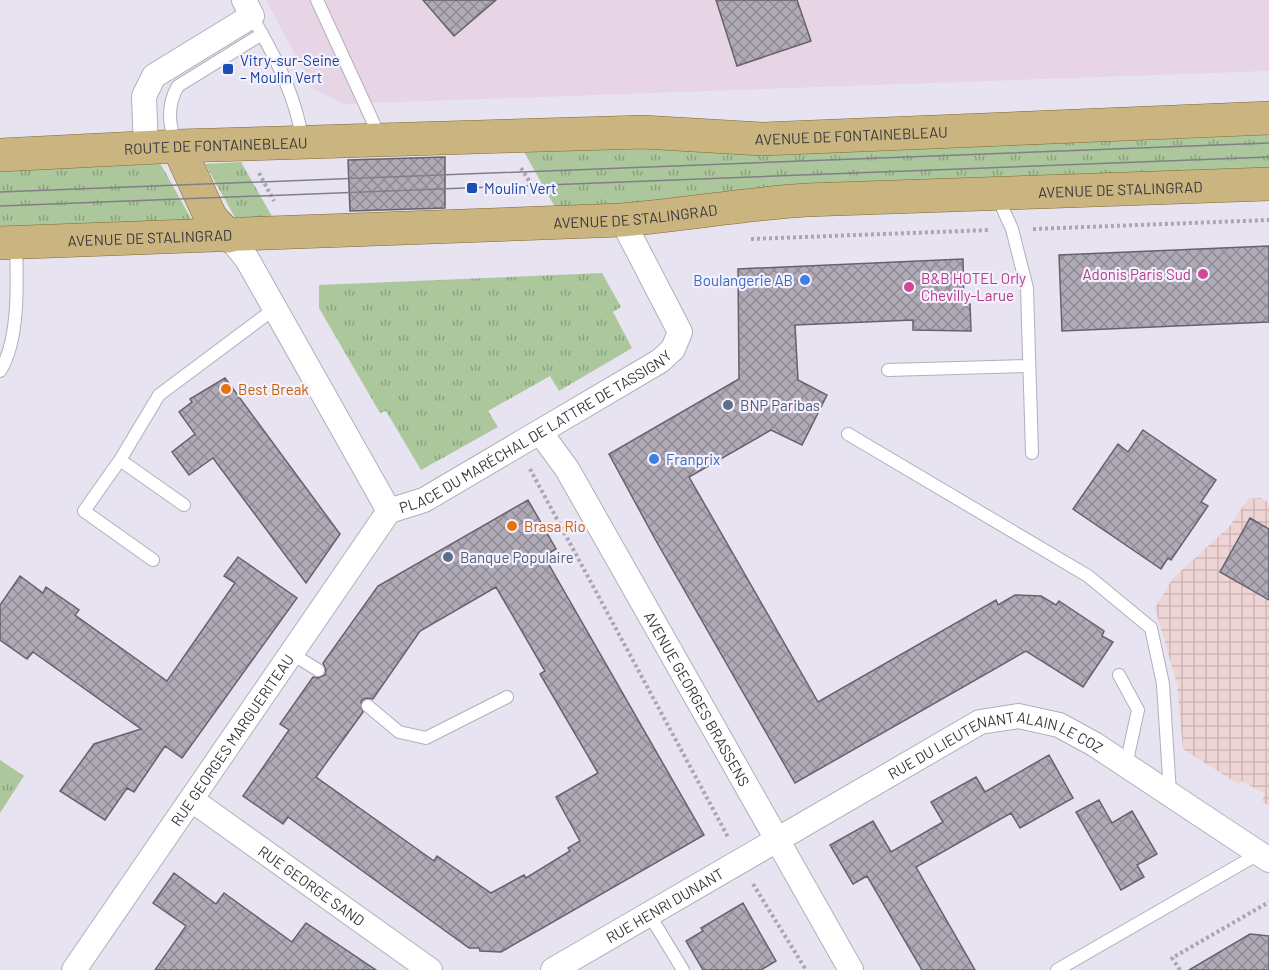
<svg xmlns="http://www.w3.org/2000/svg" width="1269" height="970" font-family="Barlow,sans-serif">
<defs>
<pattern id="industrial-grid" width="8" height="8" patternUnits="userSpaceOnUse" patternTransform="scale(1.5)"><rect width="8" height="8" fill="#efd4d5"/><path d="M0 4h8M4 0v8" fill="none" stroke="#ceb7b8"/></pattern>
<pattern id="grass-tufts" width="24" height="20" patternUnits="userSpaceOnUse" patternTransform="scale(1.5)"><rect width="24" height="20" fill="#abc79b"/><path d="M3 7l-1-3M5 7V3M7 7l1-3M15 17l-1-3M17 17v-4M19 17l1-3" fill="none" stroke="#8ca280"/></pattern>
<pattern id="building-cross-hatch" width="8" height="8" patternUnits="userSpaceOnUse" patternTransform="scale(1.5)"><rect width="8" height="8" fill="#afaab6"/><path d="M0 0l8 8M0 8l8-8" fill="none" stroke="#8f8b95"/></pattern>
</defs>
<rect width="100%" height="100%" fill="#e8e3f0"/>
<!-- commercial -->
<path fill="#e7d5e6" d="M266 0H1269V71L344 104 313 89Z"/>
<!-- industrial -->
<path fill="url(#industrial-grid)" d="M1261 498 1269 503V806L1262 801 1265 794 1242 781 1238 784 1183 749 1177 684 1155 608 1173 578 1229 527 1248 499Z"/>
<!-- grass -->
<path fill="url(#grass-tufts)" d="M1269 131V170L718 196 556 209 523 150Z
M241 162 273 218 237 221 205 164Z
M160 163 193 222 0 230V170Z
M602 273 621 307 613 312 632 348 559 391 550 376 488 411 498 427 421 470 386 411 380 413 319 308V285Z
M0 760 24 776 0 813Z"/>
<!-- building -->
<path fill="url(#building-cross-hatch)" stroke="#66616c" stroke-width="1.5" fill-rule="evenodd" d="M423 0H496L454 36Z
M716 0H797L811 41 737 66Z
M445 157V208L350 211 348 160Z
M1269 246V322L1062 331 1059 255Z
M963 259 964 304H970L971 331 913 330V320L795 325 798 380 827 395 802 445 771 430 689 477 818 702 996 600 998 605 1015 595 1041 596 1056 605 1059 601 1104 631 1102 636 1113 642 1083 687 1026 651 795 783 655 539 609 454 739 379 738 269Z
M225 378 340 534 306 583 213 458 189 475 172 452 195 434 179 412 192 402 190 399Z
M1143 430 1216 480 1201 502 1208 506 1171 560 1168 558 1161 569 1073 509 1118 444 1128 452Z
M528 500 556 549 544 556 704 835 501 952 480 951 479 948H469L288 817 283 824 243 796 289 730 280 724 313 677 318 678 325 675 326 670 323 663 378 586ZM496 587 545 671 540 674 598 773 556 797 580 841 568 848 570 851 526 878 524 875 491 893 437 856 434 861 316 777 363 712 361 701 366 698 373 699 420 631Z
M1250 518 1269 529V600L1220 572Z
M238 557 297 598 182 758 165 746 134 792 127 788 105 820 60 791 94 744 141 729 33 652 27 659 0 640V605L20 576 43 593 46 587 79 610 75 615 167 681 235 583 224 576Z
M1049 755 1073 798 1020 828 1011 813 916 867 975 970H922L867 876 853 884 830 845 873 821 891 852 943 822 931 802 976 777 985 792Z
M1099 800 1112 823 1132 811 1157 854 1137 865 1144 877 1121 890 1076 812Z
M174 873 216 904 224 893 292 942 306 923 376 970H155L186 926 153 903Z
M743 903 776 961 761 970H703L686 941 703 931 701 928Z
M1250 934 1269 936V970H1189Z"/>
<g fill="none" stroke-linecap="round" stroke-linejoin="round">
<!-- lane casing -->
<g stroke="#b3aebb" stroke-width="14">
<path id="lane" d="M317 0 380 137
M258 27C279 64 296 99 303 142
M177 145C168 126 167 104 178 86L262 34
M997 196 1012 229 1027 288 1032 453
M888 370 1029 366
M0 371C20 340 17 279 16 243
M848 434 1088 576 1151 628 1163 684 1170 793
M120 460 184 505
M153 560 84 511 120 460 159 395 274 309
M292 654 318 670
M1119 675 1138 710 1126 765
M368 706 399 732 426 738 507 697
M649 914 683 970
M1057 970 1260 853"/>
</g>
<!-- street casing -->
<g stroke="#b3aebb" stroke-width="26">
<g id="street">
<path d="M146 148 144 96 154 76 252 16 244 0"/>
<path id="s1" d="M228 236 247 259 389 511 424 500 660 361 673 349 680 332 622 220"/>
<path id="s2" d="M540 432 567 469 851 970"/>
<path id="s3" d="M192 800 430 970"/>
<path id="s4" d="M74 970 389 511"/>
<path id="s5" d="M553 970 980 722 1018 716 1059 725 1094 744 1269 860"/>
</g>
</g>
<!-- primary casing -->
<g stroke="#806831" stroke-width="34">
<g id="primary">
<path d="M178 146 211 218 228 236"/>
<path id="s6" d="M0 155 178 146 643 132 762 139 1269 118"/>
<path id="s7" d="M0 243 622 220C684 215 744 204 806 200L1269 184"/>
</g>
</g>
<!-- path -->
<path stroke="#aaa6b0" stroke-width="4" stroke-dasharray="3 3" stroke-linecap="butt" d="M521 168 536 192
M259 173 274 201
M1033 229 1269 220
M751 239 989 230
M530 469 728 837
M753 884 806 970
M1180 970 1172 958 1269 902"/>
<!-- lane -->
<use href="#lane" stroke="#fff" stroke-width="12"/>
<!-- street -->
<use href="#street" stroke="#fff" stroke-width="24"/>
<!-- primary -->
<use href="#primary" stroke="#cab580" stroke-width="33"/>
<!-- tram -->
<path stroke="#827f87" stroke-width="1.5" d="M0 192 1269 143
M0 206 1269 157"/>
</g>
<!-- markers -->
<g fill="#1a4fb4" stroke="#f5f0fd" stroke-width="2">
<rect x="222" y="63" width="12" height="12" rx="3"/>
<rect x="466" y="182" width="12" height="12" rx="3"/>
</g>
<g fill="#d1479c" stroke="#f5f0fd" stroke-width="2">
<circle cx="1203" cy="274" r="6"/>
<circle cx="909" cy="287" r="6"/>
</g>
<g fill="#3f7fe0" stroke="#f5f0fd" stroke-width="2">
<circle cx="805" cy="280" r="6"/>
<circle cx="654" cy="459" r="6"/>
</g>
<g fill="#e8710a" stroke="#f5f0fd" stroke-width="2">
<circle cx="226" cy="389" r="6"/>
<circle cx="512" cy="526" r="6"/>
</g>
<g fill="#5c6f8a" stroke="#f5f0fd" stroke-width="2">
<circle cx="728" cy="405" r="6"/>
<circle cx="448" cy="557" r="6"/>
</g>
<g text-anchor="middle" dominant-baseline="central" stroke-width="4.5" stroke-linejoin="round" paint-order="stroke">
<!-- transit labels -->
<g font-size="15" fill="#164399" stroke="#f5f0fd" text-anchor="start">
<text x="240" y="60">Vitry-sur-Seine<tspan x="240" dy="17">– Moulin Vert</tspan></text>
<text x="484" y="188">Moulin Vert</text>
</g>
<!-- street labels -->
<g font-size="15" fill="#38363b" stroke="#f5f0fd">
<text stroke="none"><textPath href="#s6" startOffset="852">AVENUE DE FONTAINEBLEAU</textPath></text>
<text stroke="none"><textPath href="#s6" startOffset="216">ROUTE DE FONTAINEBLEAU</textPath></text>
<text stroke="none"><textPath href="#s7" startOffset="1122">AVENUE DE STALINGRAD</textPath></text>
<text stroke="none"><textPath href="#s7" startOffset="636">AVENUE DE STALINGRAD</textPath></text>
<text stroke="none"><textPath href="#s7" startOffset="150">AVENUE DE STALINGRAD</textPath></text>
<text stroke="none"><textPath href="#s1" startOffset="486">PLACE DU MARÉCHAL DE LATTRE DE TASSIGNY</textPath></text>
<text stroke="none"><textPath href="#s2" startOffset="310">AVENUE GEORGES BRASSENS</textPath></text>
<text stroke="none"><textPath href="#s4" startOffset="279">RUE GEORGES MARGUERITEAU</textPath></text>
<text stroke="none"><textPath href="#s5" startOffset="506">RUE DU LIEUTENANT ALAIN LE COZ</textPath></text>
<text stroke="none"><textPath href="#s3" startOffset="147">RUE GEORGE SAND</textPath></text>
<text stroke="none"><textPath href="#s5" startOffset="129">RUE HENRI DUNANT</textPath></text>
</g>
<!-- hotel labels -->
<g font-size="15" fill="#b23c85" stroke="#f5f0fd" text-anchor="end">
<text x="1191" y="274">Adonis Paris Sud</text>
<text x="921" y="278" text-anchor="start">B&amp;B HOTEL Orly<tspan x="921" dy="17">Chevilly-Larue</tspan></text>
</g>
<!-- shop labels -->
<g font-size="15" fill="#366cbe" stroke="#f5f0fd" text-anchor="end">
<text x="793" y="280">Boulangerie AB</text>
<text x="666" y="459" text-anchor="start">Franprix</text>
</g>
<!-- food labels -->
<g font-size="15" fill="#c56008" stroke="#f5f0fd" text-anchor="start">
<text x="238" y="389">Best Break</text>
<text x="524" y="526">Brasa Rio</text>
</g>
<!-- service labels -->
<g font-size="15" fill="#4e5e75" stroke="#f5f0fd" text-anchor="start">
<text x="740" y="405">BNP Paribas</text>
<text x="460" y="557">Banque Populaire</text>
</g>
</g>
</svg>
